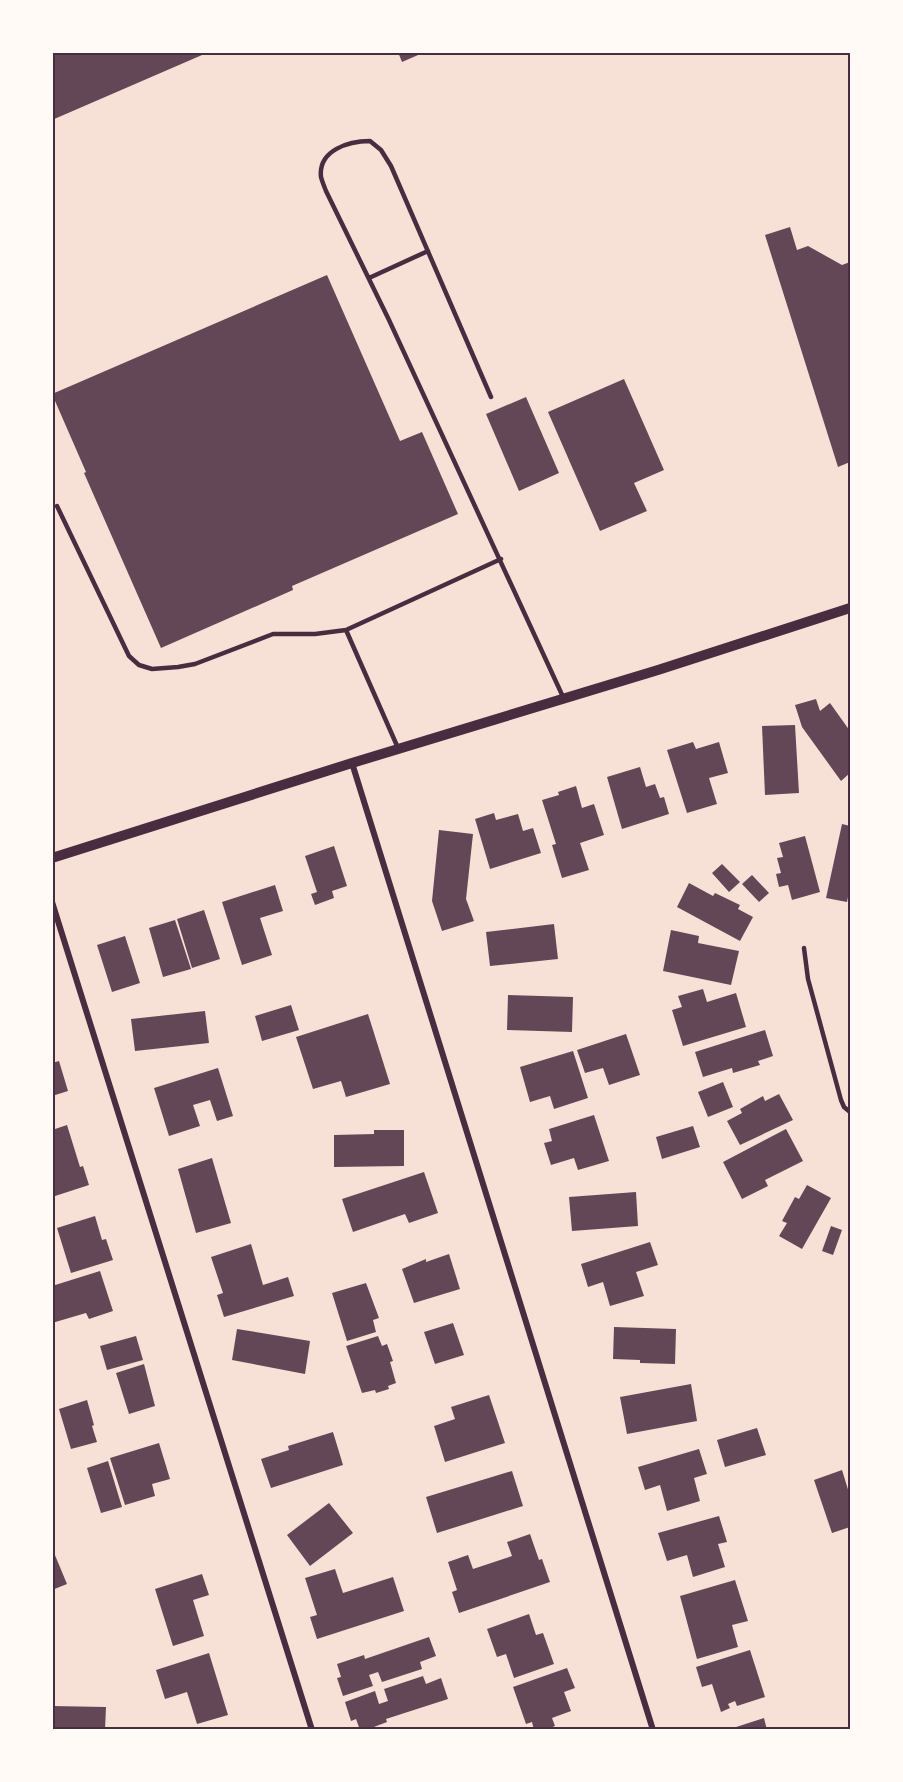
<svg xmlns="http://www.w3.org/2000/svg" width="903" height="1782" font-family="Helvetica,sans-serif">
<rect width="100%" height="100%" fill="#f7e1d7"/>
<!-- building -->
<path fill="#644757" d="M52 52H209L52 120Z
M398 52H425L402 62Z
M790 227 797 250 808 246 842 265 850 262V462L838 467 765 235Z
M327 275 400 441 422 432 458 514 292 586 293 590 161 648 84 473 86 472 52 394Z
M624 379 664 470 634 483 647 511 600 531 548 412Z
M526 397 559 473 519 491 486 414Z
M816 699 820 711 830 703 850 731V773L841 781 802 727 795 705Z
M795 725 799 793 765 795 762 726Z
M693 742 696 749 719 742 728 773 709 778 717 804 687 813 667 750Z
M640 767 646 787 655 784 660 798 664 797 669 814 622 829 607 777Z
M576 786 582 808 594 804 604 835 580 843 589 870 562 878 552 845 556 844 542 800 559 795 558 792Z
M494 813 496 820 518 814 523 831 533 828 541 853 490 869 475 819Z
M842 824 850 826V898L848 897 847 902 826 898Z
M439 830 473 834 466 899 474 921 442 931 432 901Z
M805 836 820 892 792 900 788 885 779 887 776 874 781 873 777 858 783 857 779 843Z
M334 846 347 886 332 891 334 898 315 905 311 894 317 892 305 856Z
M722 864 740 882 729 892 712 873Z
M752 875 769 893 759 902 742 884Z
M689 883 713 896 715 893 740 905 738 909 753 917 740 941 677 907Z
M275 885 283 911 260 918 272 955 242 965 222 902Z
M204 910 220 959 192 968 177 919Z
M175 920 191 969 163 977 149 928Z
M554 924 558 959 490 966 486 932Z
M671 930 699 936 698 943 739 951 731 985 663 971Z
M125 936 140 983 112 992 97 945Z
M703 989 707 1002 736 993 746 1027 683 1046 672 1010 682 1007 678 996Z
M508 995 573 997 572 1032 507 1030Z
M291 1005 299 1030 262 1041 255 1016Z
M205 1011 209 1043 135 1051 131 1019Z
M368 1014 390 1084 346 1097 341 1081 313 1089 296 1037Z
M765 1030 773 1056 758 1061 760 1065 733 1073 732 1068 703 1077 695 1052Z
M626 1034 640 1075 609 1085 603 1068 585 1073 577 1050Z
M573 1051 588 1098 554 1109 550 1096 530 1102 520 1067Z
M59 1061 68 1091 52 1096V1063Z
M218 1068 233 1116 217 1121 210 1100 193 1105 200 1126 169 1136 154 1088Z
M723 1082 733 1107 708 1117 698 1092Z
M779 1094 793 1120 740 1145 727 1121 742 1113 740 1109 763 1096 765 1101Z
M594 1115 609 1161 578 1170 574 1158 551 1165 544 1143 552 1141 549 1129Z
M67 1125 80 1167 83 1166 89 1185 52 1197V1130Z
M693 1126 700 1147 662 1159 656 1137Z
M786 1129 803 1161 765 1180 768 1186 742 1199 723 1162Z
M374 1130H404V1166L334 1167V1135L374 1134Z
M212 1158 231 1223 196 1233 178 1169Z
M424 1172 438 1213 409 1223 405 1214 353 1232 342 1199Z
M807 1185 831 1198 802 1249 779 1236 787 1223 782 1221 795 1197 799 1199Z
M636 1192 638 1226 572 1231 569 1197Z
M95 1216 102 1240 106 1239 113 1260 71 1273 57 1228Z
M831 1226 842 1230 833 1255 822 1251Z
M650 1242 658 1265 636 1272 644 1296 610 1306 603 1282 588 1287 581 1264Z
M251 1244 263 1285 288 1277 294 1296 224 1317 217 1295 223 1293 211 1257Z
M449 1254 460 1289 414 1303 402 1269 426 1259V1262Z
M100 1271 113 1311 89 1319 86 1313 52 1323V1286Z
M366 1283 379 1318 373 1320 376 1332 347 1341 332 1293Z
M453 1323 464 1355 435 1364 424 1332Z
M614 1327 676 1329 675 1364 640 1363V1360L613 1359Z
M237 1329 310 1341 305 1374 232 1360Z
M136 1336 143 1360 107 1370 100 1346Z
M378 1336 382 1346 387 1344 393 1361 390 1362 396 1383 388 1386 389 1389 376 1393 375 1390 362 1393 346 1346Z
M144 1364 155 1406 129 1414 116 1373Z
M691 1384 697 1421 627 1434 620 1397Z
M489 1395 505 1443 445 1462 434 1426 455 1419 451 1407Z
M87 1400 94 1425 92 1426 97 1442 71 1449 59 1409Z
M757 1428 766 1455 725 1467 717 1440Z
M333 1432 343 1465 271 1488 261 1459 289 1450 288 1446Z
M159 1443 170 1479 152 1484 155 1496 125 1505 110 1458Z
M699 1449 707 1474 694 1478 700 1501 667 1511 660 1485 645 1490 638 1467Z
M108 1461 122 1507 101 1513 87 1468Z
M842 1470 850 1496V1527L832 1533 814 1480Z
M512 1471 523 1506 437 1533 426 1497Z
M329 1503 353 1533 310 1566 287 1535Z
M719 1516 727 1542 718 1544 725 1567 693 1577 687 1555 667 1561 658 1533Z
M530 1534 539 1560 542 1559 550 1582 459 1613 452 1592 457 1590 448 1562 468 1555 473 1569 512 1556 507 1542Z
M52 1548 67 1584 52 1590Z
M335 1569 343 1593 393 1577 404 1611 317 1639 310 1617 317 1615 305 1578Z
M202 1574 209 1595 193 1600 204 1636 173 1646 155 1589Z
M735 1580 748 1621 732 1625 738 1647 697 1659 680 1596Z
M529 1614 536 1635 543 1633 554 1664 514 1678 506 1654 497 1657 487 1629Z
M429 1637 436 1656 420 1662 422 1669 382 1682 378 1672 369 1675 373 1686 343 1696 337 1678 341 1677 337 1664 364 1655 365 1659Z
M750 1650 765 1697 737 1706 735 1701 728 1704 730 1708 721 1712 712 1684 702 1687 696 1667Z
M209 1653 228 1715 197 1724 187 1692 165 1699 156 1670Z
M567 1668 575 1688 564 1692 571 1711 552 1718 555 1726 545 1730H534L532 1722 526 1724 513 1687Z
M423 1676 426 1684 441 1678 448 1699 386 1719 387 1722 366 1730H360L356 1719 351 1721 345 1702 375 1691 379 1704 388 1701 384 1689Z
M52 1706 106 1707 105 1730H52Z
M764 1718 767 1730H730V1729Z"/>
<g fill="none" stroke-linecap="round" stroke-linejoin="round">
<!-- service -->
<path stroke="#4a2c40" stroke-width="4.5" d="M369 278 428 251
M491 397 391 166 381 150 370 141C349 141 318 150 321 177 322 181 324 186 326 191L389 320 564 699
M57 506 129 656 139 665 152 669 178 667 195 664 273 634H315L346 630 501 559
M346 630 398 748
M804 948 808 979 841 1100 844 1107 850 1112"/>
<!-- minor -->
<path stroke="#4a2c40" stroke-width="6" d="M352 763 653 1730
M52 902 312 1730"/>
<!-- tertiary -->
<path stroke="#4a2c40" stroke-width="10" d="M52 858 352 763 658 670 850 608"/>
</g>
<!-- border -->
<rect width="903" height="1782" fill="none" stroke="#fffaf5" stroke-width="108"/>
<rect x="54" y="54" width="795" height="1674" fill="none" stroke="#4a2c40" stroke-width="2"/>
</svg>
